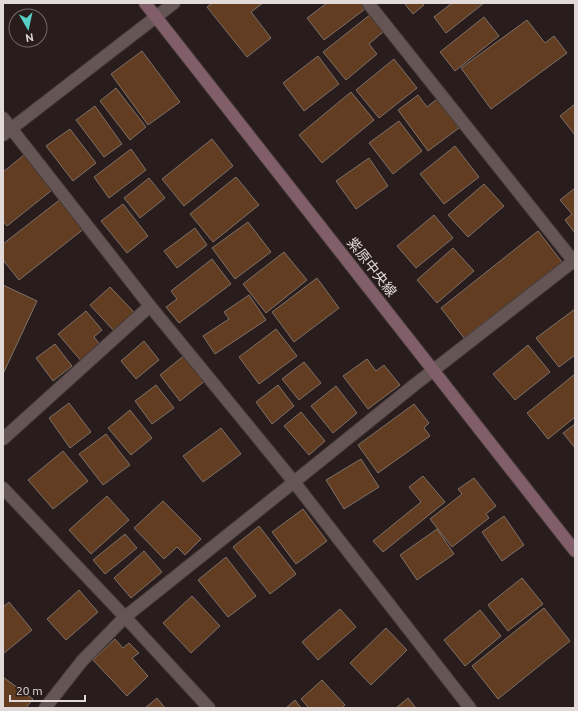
<svg xmlns="http://www.w3.org/2000/svg" width="578" height="711" font-family="Ubuntu,'Noto Sans JP',sans-serif">
<rect width="100%" height="100%" fill="#281c1c"/>
<!-- building -->
<path fill="#633d21" stroke="#7d7169" d="M212 3H263L251 12 271 38 247 57 207 7Z
M327 3H361L365 9 324 40 307 18Z
M404 3H423L424 5 413 14Z
M452 3H484L446 33 434 17Z
M371 14 384 31 369 44 377 54 346 80 323 52Z
M484 17 499 36 455 71 440 52Z
M527 20 545 43 554 36 567 53 491 109 461 68Z
M142 51 180 102 148 125 111 74Z
M318 56 339 84 304 111 283 83Z
M394 59 417 88 379 118 356 90Z
M116 88 146 127 130 140 100 101Z
M351 92 374 120 322 163 299 135Z
M418 95 427 107 437 99 459 128 428 151 398 110Z
M575 104V135L560 116Z
M95 106 122 144 104 157 76 120Z
M399 121 422 151 393 174 369 143Z
M70 129 96 163 73 181 46 146Z
M212 139 233 166 184 206 162 179Z
M455 146 479 177 444 204 420 174Z
M131 149 146 170 109 198 94 177Z
M24 155 52 190 7 226 3 221V172Z
M369 158 388 186 356 209 336 181Z
M236 177 259 205 213 242 190 214Z
M149 178 165 198 140 218 124 198Z
M484 184 504 206 468 237 448 215Z
M575 188V233L565 220 572 214 560 200Z
M62 198 85 228 19 280 3 260V244Z
M123 204 148 236 127 253 101 221Z
M434 215 453 238 416 268 397 246Z
M248 222 271 252 235 279 212 248Z
M195 228 207 245 177 268 164 251Z
M538 231 562 262 464 338 441 308Z
M453 248 474 271 437 303 417 280Z
M284 252 307 280 266 313 243 284Z
M212 259 231 284 179 323 166 307 177 299 171 291Z
M317 278 339 308 294 342 272 312Z
M3 285 37 301 3 374Z
M110 287 134 312 114 331 90 305Z
M249 295 266 320 215 354 203 336 229 319 224 312Z
M575 309V355L559 367 536 338Z
M86 311 102 330 94 337 102 347 83 363 58 334Z
M276 329 297 356 259 384 239 357Z
M144 341 159 360 136 379 121 361Z
M55 344 72 366 53 381 36 358Z
M528 345 550 372 515 400 493 374Z
M186 354 206 380 180 401 160 375Z
M367 359 376 371 384 365 400 385 368 409 343 376Z
M304 362 321 383 299 400 282 379Z
M575 374V417L548 439 527 413Z
M156 385 174 408 152 424 135 401Z
M278 385 294 406 272 424 256 402Z
M336 386 357 413 333 433 311 406Z
M69 403 91 432 70 448 49 418Z
M414 404 429 423 424 428 430 436 378 473 358 445Z
M130 410 152 438 131 455 108 428Z
M301 412 325 441 309 455 284 426Z
M575 424V448L563 433Z
M221 428 241 454 203 482 183 456Z
M106 434 130 465 103 485 79 454Z
M63 451 88 481 53 509 28 480Z
M361 459 379 487 344 509 326 480Z
M423 476 445 502 383 552 373 541 421 502 409 487Z
M474 478 496 506 486 514 489 518 452 547 430 519 462 494 458 489Z
M107 496 129 520 91 554 69 530Z
M163 501 201 539 185 555 177 547 164 559 134 528Z
M303 509 327 541 296 564 272 532Z
M504 516 524 545 502 561 482 532Z
M259 526 296 574 270 594 233 547Z
M437 529 454 554 417 580 400 555Z
M125 534 137 548 105 574 93 560Z
M144 551 162 572 131 598 114 578Z
M226 557 256 596 228 617 198 580Z
M522 578 543 604 508 631 488 605Z
M79 590 98 612 66 640 47 619Z
M192 596 220 626 191 653 163 623Z
M9 602 32 630 3 654V607Z
M544 608 570 641 498 699 472 666Z
M340 609 356 627 318 660 302 642Z
M480 610 501 636 465 666 444 640Z
M386 628 407 650 371 685 350 663Z
M115 639 123 648 129 643 139 653 132 658 148 676 127 696 93 660Z
M3 677 33 699 26 708H3Z
M322 680 345 705 342 708H309L301 699Z
M157 698 165 708H145Z
M408 698 416 708H396Z
M295 700 301 708H286Z"/>
<g fill="none" stroke-linecap="round" stroke-linejoin="round">
<!-- street casing -->
<g stroke="#433a39" stroke-width="14">
<path id="street" d="M368 3 575 263
M3 118 150 306 294 482 470 708
M3 135 174 3
M3 439 150 306
M3 488 125 617 209 708
M45 708 82 661 125 617 294 482 413 386 575 260"/>
</g>
<!-- secondary casing -->
<g stroke="#433a39" stroke-width="14">
<path id="secondary" d="M145 3 575 551"/>
</g>
<!-- street -->
<use href="#street" stroke="#655655" stroke-width="12"/>
<!-- secondary -->
<use href="#secondary" stroke="#825e6a" stroke-width="12"/>
</g>
<g text-anchor="middle" dominant-baseline="central" stroke-width="4" stroke-linejoin="round" paint-order="stroke">
<!-- street labels -->
<g font-size="14" fill="#e2dad9" stroke="#281c1c">
<text transform="translate(372 267) rotate(52)">紫原中央線</text>
</g>
</g>
<!-- border -->
<rect width="578" height="711" fill="none" stroke="#e2dad9" stroke-width="8"/>
<!-- north arrow -->
<g transform="translate(28 28) rotate(171)"><circle r="19" fill="#281c1c" stroke="#726868"/>
<path d="M0-3L7 15L0 10L-7 15Z" fill="#56cec4"/>
<text y="-6" font-size="11" font-weight="bold" text-anchor="middle" fill="#e2dad9">N</text>
</g>
<!-- scale -->
<path d="M10 695v6h75v-6" fill="none" stroke="#e2dad9" stroke-width="2"/>
<text x="16" y="695" font-size="12" fill="#e2dad9" stroke="#281c1c" stroke-width="3" paint-order="stroke">20 m</text>
</svg>
